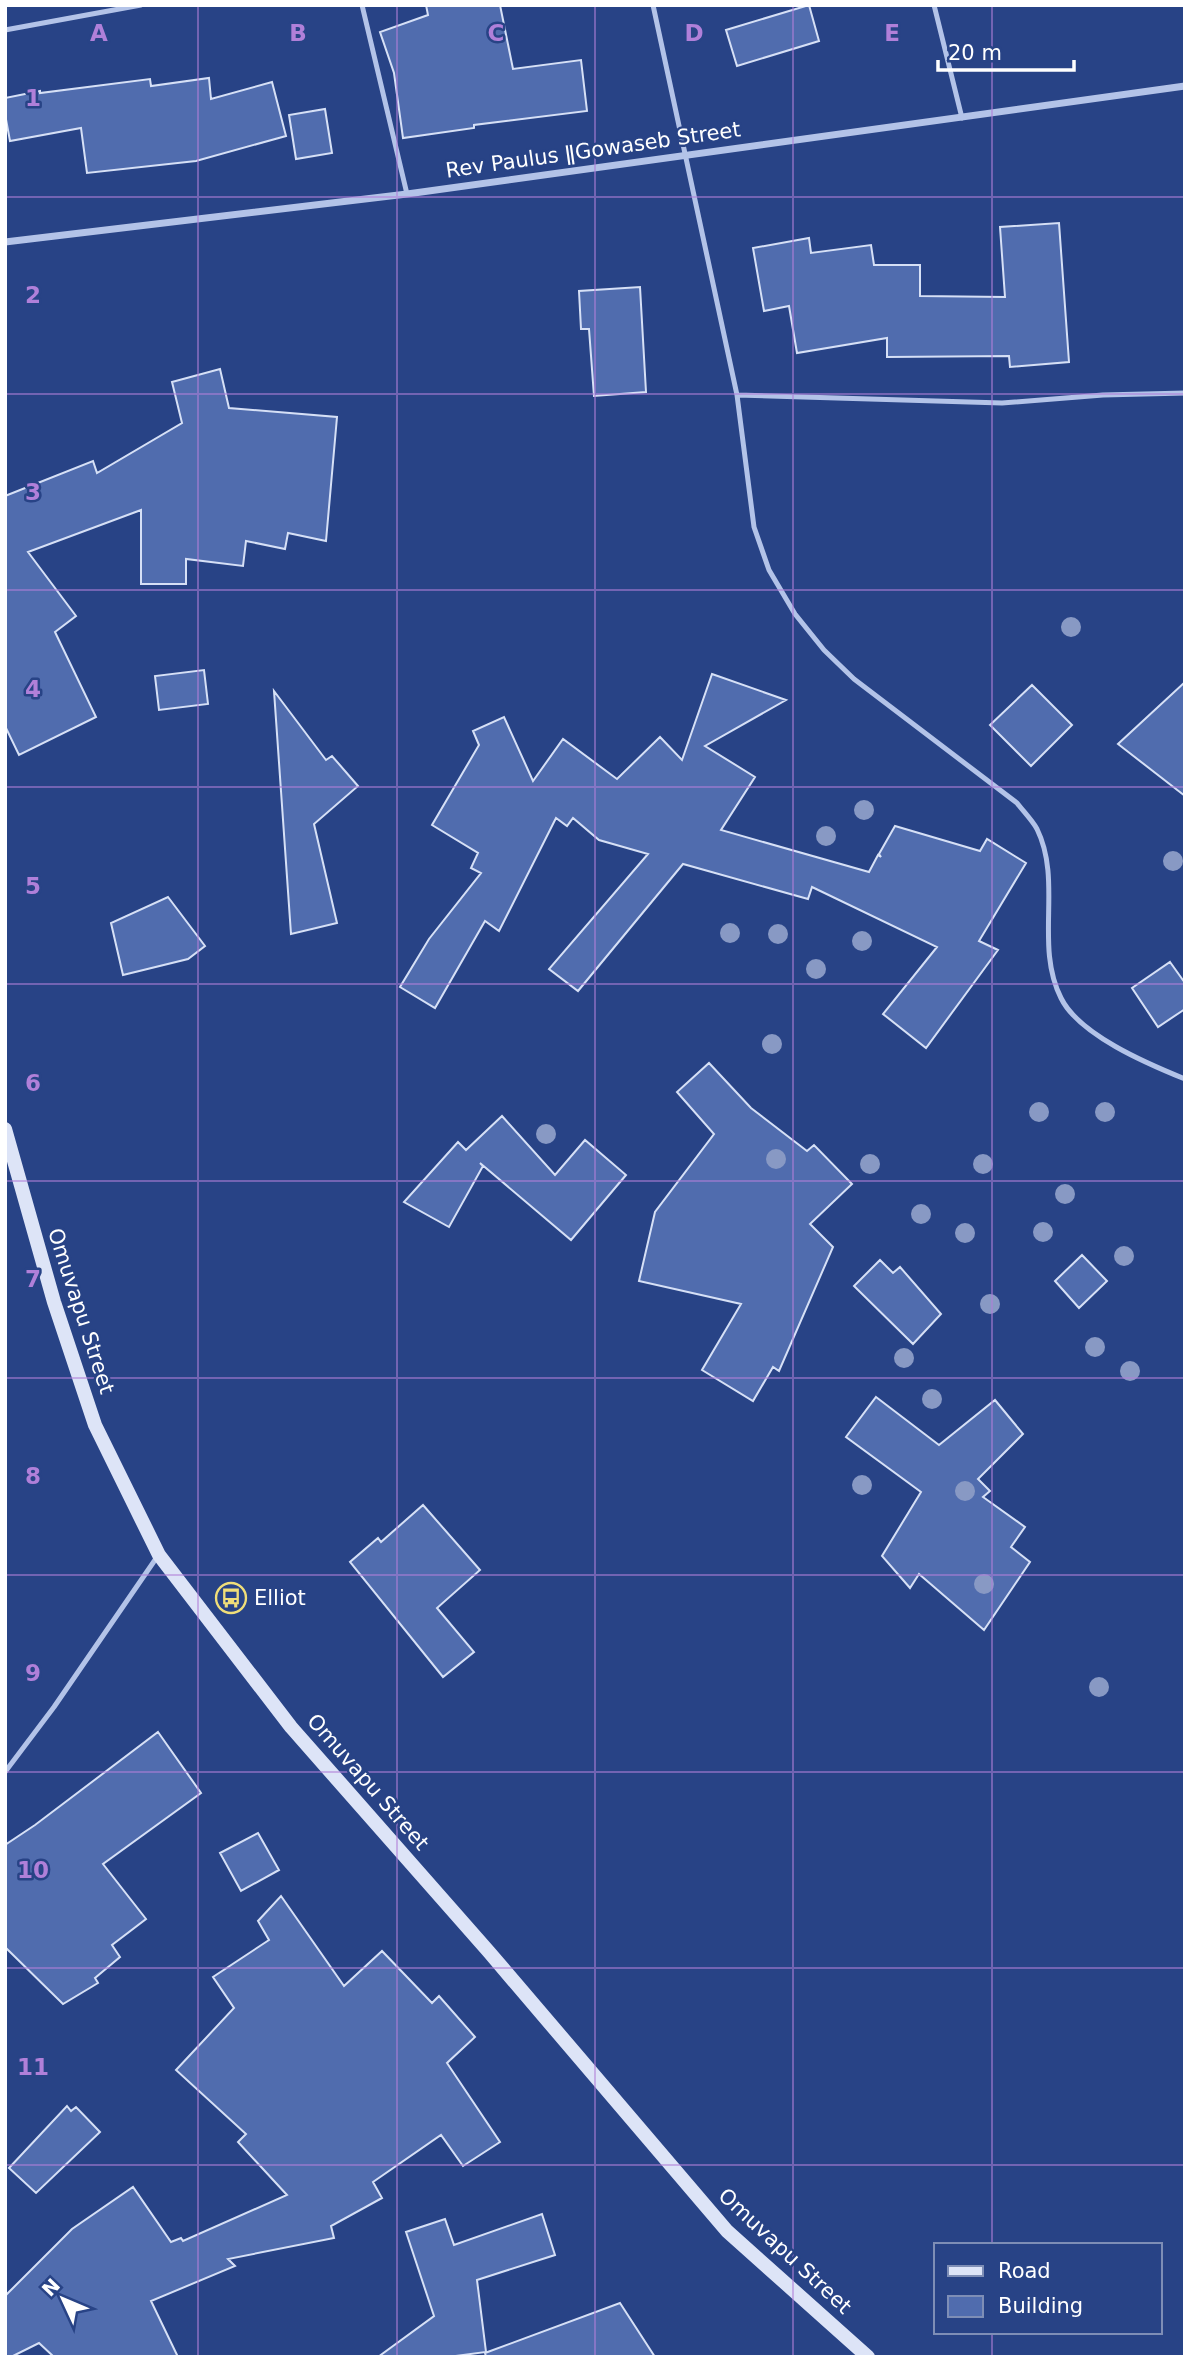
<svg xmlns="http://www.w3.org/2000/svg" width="1190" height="2362" font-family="'DejaVu Sans',sans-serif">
<rect width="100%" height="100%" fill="#284386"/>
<!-- building -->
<path fill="#506cae" stroke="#d6e0f6" stroke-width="2" d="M426 5H500L513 69 581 60 587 111 474 125V128L403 138 394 73 380 32 428 15Z
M809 5 819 41 737 66 726 30Z
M209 78 211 99 272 82 286 136 196 161 87 173 81 128 10 141 5 114V98L40 91V93L150 79 151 86Z
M325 109 332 153 296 159 289 115Z
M1059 223 1069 362 1010 367 1009 356 887 357V338L797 353 789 306 764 311 753 248 809 238 811 253 871 245 874 265H920V296L1005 297 1000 227Z
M640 287 646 392 594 396 589 329H581L579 291Z
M220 369 229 408 337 417 326 541 288 533 285 549 246 541 243 566 186 559V584H141V510L28 552 76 616 55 632 96 717 19 755 5 726V496L93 461 97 473 182 423 172 382Z
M204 670 208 704 159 710 155 676Z
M712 674 786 700 705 746 755 777 721 830 869 872 878 855 881 857 879 854 895 826 980 851 987 839 1026 863 979 941 998 950 926 1048 883 1014 937 947 812 887 808 899 683 864 578 991 549 969 648 854 599 840 573 818 567 826 556 818 499 931 485 921 435 1008 400 987 429 939 481 873 471 868 478 853 432 825 479 745 473 731 504 717 533 781 563 739 617 779 660 737 682 760Z
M1185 682V796L1118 744Z
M1032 685 1072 725 1031 766 990 725Z
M274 691 326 760 332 756 358 786 314 824 337 923 291 934Z
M168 897 205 946 188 959 123 975 111 923Z
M1170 962 1185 983V1009L1158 1027 1132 988Z
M709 1063 751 1108 807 1151 814 1145 852 1184 810 1224 833 1247 779 1371 773 1367 753 1401 702 1370 741 1304 639 1281 655 1212 714 1134 677 1092Z
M502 1116 555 1175 585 1140 626 1175 571 1240 480 1163 483 1166 449 1227 404 1202 458 1142 466 1150Z
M1082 1255 1107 1281 1079 1308 1055 1281Z
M880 1260 893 1273 900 1267 941 1314 913 1344 854 1286Z
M876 1397 939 1445 995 1400 1023 1434 978 1479 990 1491 983 1497 1025 1527 1011 1547 1030 1562 984 1630 919 1574 910 1588 882 1556 921 1492 846 1437Z
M423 1505 480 1570 437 1608 474 1652 443 1677 350 1562 378 1538 381 1542Z
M158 1732 201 1793 103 1864 146 1919 112 1945 120 1957 95 1978 98 1983 63 2004 5 1947V1845L35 1825Z
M258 1833 279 1870 241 1891 220 1853Z
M281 1896 344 1986 382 1951 432 2003 439 1996 475 2037 447 2063 500 2142 463 2166 441 2135 373 2182 382 2198 331 2226 334 2238 228 2259 235 2266 151 2301 178 2357H54L39 2343 11 2357H5V2296L72 2229 133 2187 171 2242 181 2238 183 2241 287 2195 238 2142 246 2134 176 2070 234 2008 213 1977 269 1940 258 1921Z
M67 2106 71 2111 76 2107 100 2132 36 2193 9 2168Z
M542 2214 555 2255 477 2280 486 2352 448 2357H378L434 2316 406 2232 445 2219 454 2245Z
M620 2303 655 2357H486L485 2353Z"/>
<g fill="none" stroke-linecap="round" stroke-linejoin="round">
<!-- lane -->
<path stroke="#b3c3e8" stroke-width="5" d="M362 5 407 194
M653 5 737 395 1002 403 1103 395 1185 393
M934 5 962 118
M5 30 141 5
M737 395 754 527 769 570 795 614 824 650 854 679 1017 803C1023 811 1032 820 1037 829 1063 882 1034 945 1061 998 1079 1035 1148 1064 1185 1079
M5 1772 54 1707 157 1557"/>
<!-- street -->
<path stroke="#b3c3e8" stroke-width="7" d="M5 242 407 194 1185 86"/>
<!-- secondary -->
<path stroke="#dde4f7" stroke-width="14" d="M5 1129 54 1302 95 1425 159 1555 291 1727 489 1952 727 2231 868 2357"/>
</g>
<!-- trees -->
<g fill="#8899c4">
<circle cx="1071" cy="627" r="10"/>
<circle cx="864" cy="810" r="10"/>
<circle cx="826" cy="836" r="10"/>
<circle cx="1173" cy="861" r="10"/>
<circle cx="730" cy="933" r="10"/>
<circle cx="778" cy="934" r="10"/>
<circle cx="862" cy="941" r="10"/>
<circle cx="816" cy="969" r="10"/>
<circle cx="772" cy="1044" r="10"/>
<circle cx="1039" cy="1112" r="10"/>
<circle cx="1105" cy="1112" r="10"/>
<circle cx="546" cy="1134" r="10"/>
<circle cx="776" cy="1159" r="10"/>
<circle cx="870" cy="1164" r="10"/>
<circle cx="983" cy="1164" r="10"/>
<circle cx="1065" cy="1194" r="10"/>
<circle cx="921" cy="1214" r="10"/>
<circle cx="1043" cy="1232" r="10"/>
<circle cx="965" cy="1233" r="10"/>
<circle cx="1124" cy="1256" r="10"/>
<circle cx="990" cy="1304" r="10"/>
<circle cx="1095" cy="1347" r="10"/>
<circle cx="904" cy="1358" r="10"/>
<circle cx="1130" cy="1371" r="10"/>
<circle cx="932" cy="1399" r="10"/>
<circle cx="862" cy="1485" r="10"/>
<circle cx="965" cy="1491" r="10"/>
<circle cx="984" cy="1584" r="10"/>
<circle cx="1099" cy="1687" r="10"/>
</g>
<!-- grid -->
<path fill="none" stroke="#b080d9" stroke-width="2" stroke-opacity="0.55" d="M198 5V2357M397 5V2357M595 5V2357M793 5V2357M992 5V2245M5 197H1185M5 394H1185M5 590H1185M5 787H1185M5 984H1185M5 1181H1185M5 1378H1185M5 1575H1185M5 1772H1185M5 1968H1185M5 2165H1185M992 2332V2357"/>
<!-- icons -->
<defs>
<g id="bus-ring" transform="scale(1.575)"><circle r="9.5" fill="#284386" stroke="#f0de79" stroke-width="1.5"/><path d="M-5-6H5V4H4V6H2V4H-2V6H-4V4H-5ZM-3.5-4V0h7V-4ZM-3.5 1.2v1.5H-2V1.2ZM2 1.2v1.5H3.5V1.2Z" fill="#f0de79"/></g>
</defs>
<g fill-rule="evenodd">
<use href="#bus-ring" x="231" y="1598"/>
</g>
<g text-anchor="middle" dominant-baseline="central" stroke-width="5" stroke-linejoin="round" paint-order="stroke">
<!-- street labels -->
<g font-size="21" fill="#fff" stroke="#284386">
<text transform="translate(593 150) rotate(-8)">Rev Paulus ǁGowaseb Street</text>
<text transform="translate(81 1311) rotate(72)">Omuvapu Street</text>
<text transform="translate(368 1782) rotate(49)">Omuvapu Street</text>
<text transform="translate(785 2251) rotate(43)">Omuvapu Street</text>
</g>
<!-- poi labels -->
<g font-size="21" fill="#fff" stroke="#284386" text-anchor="start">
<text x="254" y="1598">Elliot</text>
</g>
</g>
<g font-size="23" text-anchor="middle" font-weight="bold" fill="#b080d9" stroke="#284386" stroke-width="5" stroke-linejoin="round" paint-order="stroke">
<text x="99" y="41">A</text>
<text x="298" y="41">B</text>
<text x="496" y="41">C</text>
<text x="694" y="41">D</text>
<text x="892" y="41">E</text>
<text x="33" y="106">1</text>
<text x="33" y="303">2</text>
<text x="33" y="500">3</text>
<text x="33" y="697">4</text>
<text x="33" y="894">5</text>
<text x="33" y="1091">6</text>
<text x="33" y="1287">7</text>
<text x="33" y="1484">8</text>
<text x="33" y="1681">9</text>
<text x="33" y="1878">10</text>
<text x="33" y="2075">11</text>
</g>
<!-- border -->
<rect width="1190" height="2362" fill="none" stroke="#ffffff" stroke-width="14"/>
<!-- legend -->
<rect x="934" y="2243" width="228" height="91" fill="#284386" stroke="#7e8eb6" stroke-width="2"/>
<rect x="948" y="2266" width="35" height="10" fill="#dde4f7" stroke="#7e8eb6" stroke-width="2"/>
<text x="998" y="2278" font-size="21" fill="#ffffff">Road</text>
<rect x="948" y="2296" width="35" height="21" fill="#506cae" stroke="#7e8eb6" stroke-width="2"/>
<text x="998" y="2313" font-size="21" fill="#ffffff">Building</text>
<!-- north arrow -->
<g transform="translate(63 2299) rotate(314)" stroke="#284386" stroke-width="5" paint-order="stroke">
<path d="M0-5L12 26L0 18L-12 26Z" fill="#ffffff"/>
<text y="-10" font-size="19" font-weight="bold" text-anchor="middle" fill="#ffffff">N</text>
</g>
<!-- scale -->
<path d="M938 60v10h136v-10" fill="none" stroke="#ffffff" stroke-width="3.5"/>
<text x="948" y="60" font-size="21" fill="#ffffff" stroke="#284386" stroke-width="5" paint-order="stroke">20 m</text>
</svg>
